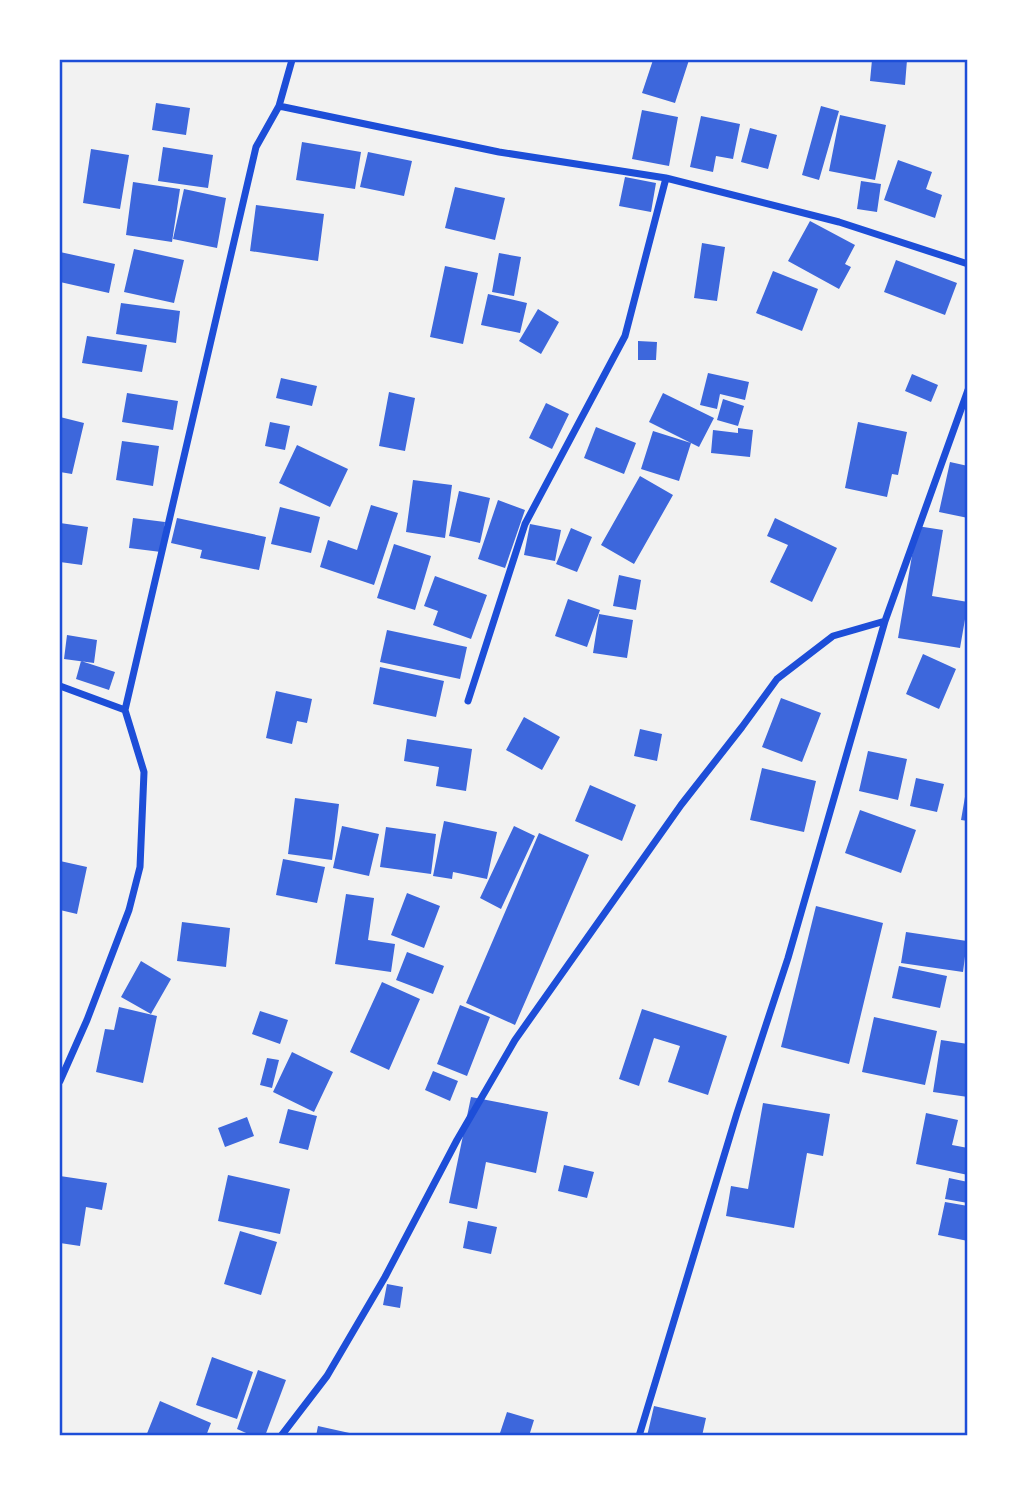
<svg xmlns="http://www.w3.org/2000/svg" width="1027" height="1495" font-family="Inter,sans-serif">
<rect width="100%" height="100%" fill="#f2f2f2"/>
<!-- building -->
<path fill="#3d67dc" d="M653 60H689L675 103 642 93Z
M872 60H907L905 85 870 81Z
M156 103 190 108 186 135 152 130Z
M821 106 839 111 819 180 802 175Z
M642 110 678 117 669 166 632 159Z
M840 115 886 125 875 180 829 171Z
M701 116 740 124 733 159 716 156 713 172 690 167Z
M750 128 777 135 768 169 741 162Z
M302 142 361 152 355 189 296 180Z
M163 147 213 155 208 188 158 181Z
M91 149 129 155 120 209 83 203Z
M368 152 412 161 404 196 360 187Z
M898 160 932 172 926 189 942 195 935 218 884 200Z
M625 177 656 183 651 212 619 206Z
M861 181 881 184 877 212 857 209Z
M133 182 180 189 172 242 126 235Z
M455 187 505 198 495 240 445 228Z
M184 189 226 198 217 248 173 239Z
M256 205 324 214 318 261 250 251Z
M810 221 855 245 845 264 851 267 839 289 788 261Z
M702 243 725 247 717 301 694 298Z
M134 249 184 260 174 303 124 292Z
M60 252 115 264 109 293 60 282Z
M499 253 521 257 514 296 492 292Z
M896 260 957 283 945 315 884 292Z
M445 266 478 273 463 344 430 337Z
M773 271 818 289 802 331 756 313Z
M488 294 527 303 520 333 481 325Z
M121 303 180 311 176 343 116 334Z
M538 309 559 322 541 354 519 341Z
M87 336 147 345 142 372 82 363Z
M638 341 657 342 656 360H638Z
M708 373 749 382 745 400 720 394 717 409 700 405Z
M912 374 938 385 931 402 905 391Z
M281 378 317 386 312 406 276 398Z
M389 392 415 398 405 451 379 446Z
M127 393 178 401 173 430 122 422Z
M663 393 714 418 699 447 649 422Z
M723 399 744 406 738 426 717 420Z
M546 403 569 414 552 449 529 438Z
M60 417 84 423 72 474 60 472Z
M270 422 290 426 285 450 265 446Z
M858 422 907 432 898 475 892 474 887 497 845 488Z
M596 427 636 443 624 474 584 458Z
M738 428 753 430 750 457 711 453 713 430 738 433Z
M653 431 691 443 679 481 641 469Z
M122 441 159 446 153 486 116 480Z
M297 445 348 469 330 507 279 483Z
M950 462 968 466V518L939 512Z
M640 476 673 495 634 564 601 545Z
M413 480 452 485 445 538 406 532Z
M459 491 490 498 480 543 449 536Z
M498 500 525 510 505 568 478 559Z
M371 505 398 513 374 585 320 567 328 540 357 550Z
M280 507 320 517 311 553 271 544Z
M133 518 165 522 161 552 129 548Z
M177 518 266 537 259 570 200 558 202 550 171 543Z
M775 518 837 548 812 602 770 582 788 545 767 536Z
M60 523 88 527 82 565 60 562Z
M530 524 561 530 555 561 524 555Z
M917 526 943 530 932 596 968 602 960 648 898 638Z
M571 528 592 537 577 572 556 564Z
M394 544 431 556 415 610 377 598Z
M619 575 641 580 636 610 613 606Z
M435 576 487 595 471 639 433 625 438 611 424 606Z
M568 599 600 610 587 647 555 636Z
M599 614 633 620 627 658 593 653Z
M387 630 467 647 460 679 380 662Z
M67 635 97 640 94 663 64 659Z
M923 654 956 669 939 709 906 694Z
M81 661 115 672 109 690 76 679Z
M380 667 444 681 436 717 373 704Z
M276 691 312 699 307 723 297 721 292 744 266 738Z
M781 698 821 713 802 762 762 747Z
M524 717 560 737 542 770 506 750Z
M640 729 662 734 657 761 634 756Z
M407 739 472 749 466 791 436 786 439 767 404 761Z
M868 751 907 759 898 800 859 791Z
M762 768 816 781 804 832 750 820Z
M916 778 944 784 937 812 910 806Z
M590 785 636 805 622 841 575 821Z
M966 791H968V821L961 820Z
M295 798 339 804 332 860 288 854Z
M860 810 916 830 901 873 845 853Z
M444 821 497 832 487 879 453 872 452 879 433 876Z
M342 826 379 834 369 876 333 868Z
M514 826 535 836 501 909 480 898Z
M386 827 436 834 431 874 380 867Z
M539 833 589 855 515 1025 466 1003Z
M283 859 325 867 317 903 276 895Z
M60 861 87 867 77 914 60 910Z
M407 893 440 906 424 948 391 935Z
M346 894 374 898 368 940 395 944 391 972 335 964Z
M816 906 883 923 849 1064 781 1047Z
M182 922 230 928 226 967 177 961Z
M906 932 967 941 963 972 901 963Z
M407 952 444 966 433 994 396 980Z
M141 961 171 979 151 1014 121 997Z
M899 966 947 976 940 1008 892 998Z
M382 982 420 999 389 1070 350 1052Z
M460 1005 490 1017 467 1076 437 1064Z
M119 1007 157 1016 143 1083 96 1072 105 1029 114 1030Z
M642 1009 727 1036 708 1095 668 1082 680 1046 654 1038 639 1086 619 1079Z
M260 1011 288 1020 280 1044 252 1034Z
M874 1017 937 1031 925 1085 862 1072Z
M941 1040 968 1044V1097L933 1092Z
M292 1052 333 1072 314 1112 273 1092Z
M267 1058 279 1060 272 1088 260 1085Z
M433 1071 458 1081 450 1101 425 1090Z
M471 1097 548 1112 536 1173 486 1162 477 1209 449 1203Z
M763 1103 830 1114 823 1156 807 1153 794 1228 726 1216 731 1186 748 1189Z
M288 1109 317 1116 308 1150 279 1143Z
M926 1113 958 1120 952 1145 968 1148V1175L916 1164Z
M247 1117 254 1136 225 1147 218 1128Z
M564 1165 594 1172 587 1198 558 1191Z
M228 1175 290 1189 280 1234 218 1221Z
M60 1176 107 1183 102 1210 86 1207 80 1246 60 1243Z
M949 1178 968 1182V1203L945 1199Z
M945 1202 968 1206V1241L938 1235Z
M468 1221 497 1227 491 1254 463 1248Z
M240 1231 277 1242 261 1295 224 1284Z
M387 1284 403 1287 400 1308 383 1305Z
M212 1357 253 1372 237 1419 196 1405Z
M258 1370 286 1380 265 1436H253L237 1429Z
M160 1401 211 1423 206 1436H146Z
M654 1406 706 1418 702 1436H647Z
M507 1412 534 1420 529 1436H499Z
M318 1426 354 1434V1436H316Z"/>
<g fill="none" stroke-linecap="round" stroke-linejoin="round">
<!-- minor -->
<path stroke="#1d4ed8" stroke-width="7" d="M279 106 499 152 666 178 839 222 968 264
M60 686 125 710 144 772 140 867 129 910 87 1020 60 1081
M468 701 525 524 625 336 666 178
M125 710 256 147 279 106 292 60
M281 1436 327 1376 385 1277 457 1140 515 1040 681 805 742 727 777 679 833 636 885 621
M639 1436 737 1113 788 958 885 621 968 390"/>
</g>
<!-- border -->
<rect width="1027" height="1495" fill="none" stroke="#ffffff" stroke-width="122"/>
<rect x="61" y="61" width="905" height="1373" fill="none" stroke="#1d4ed8" stroke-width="2.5"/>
</svg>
